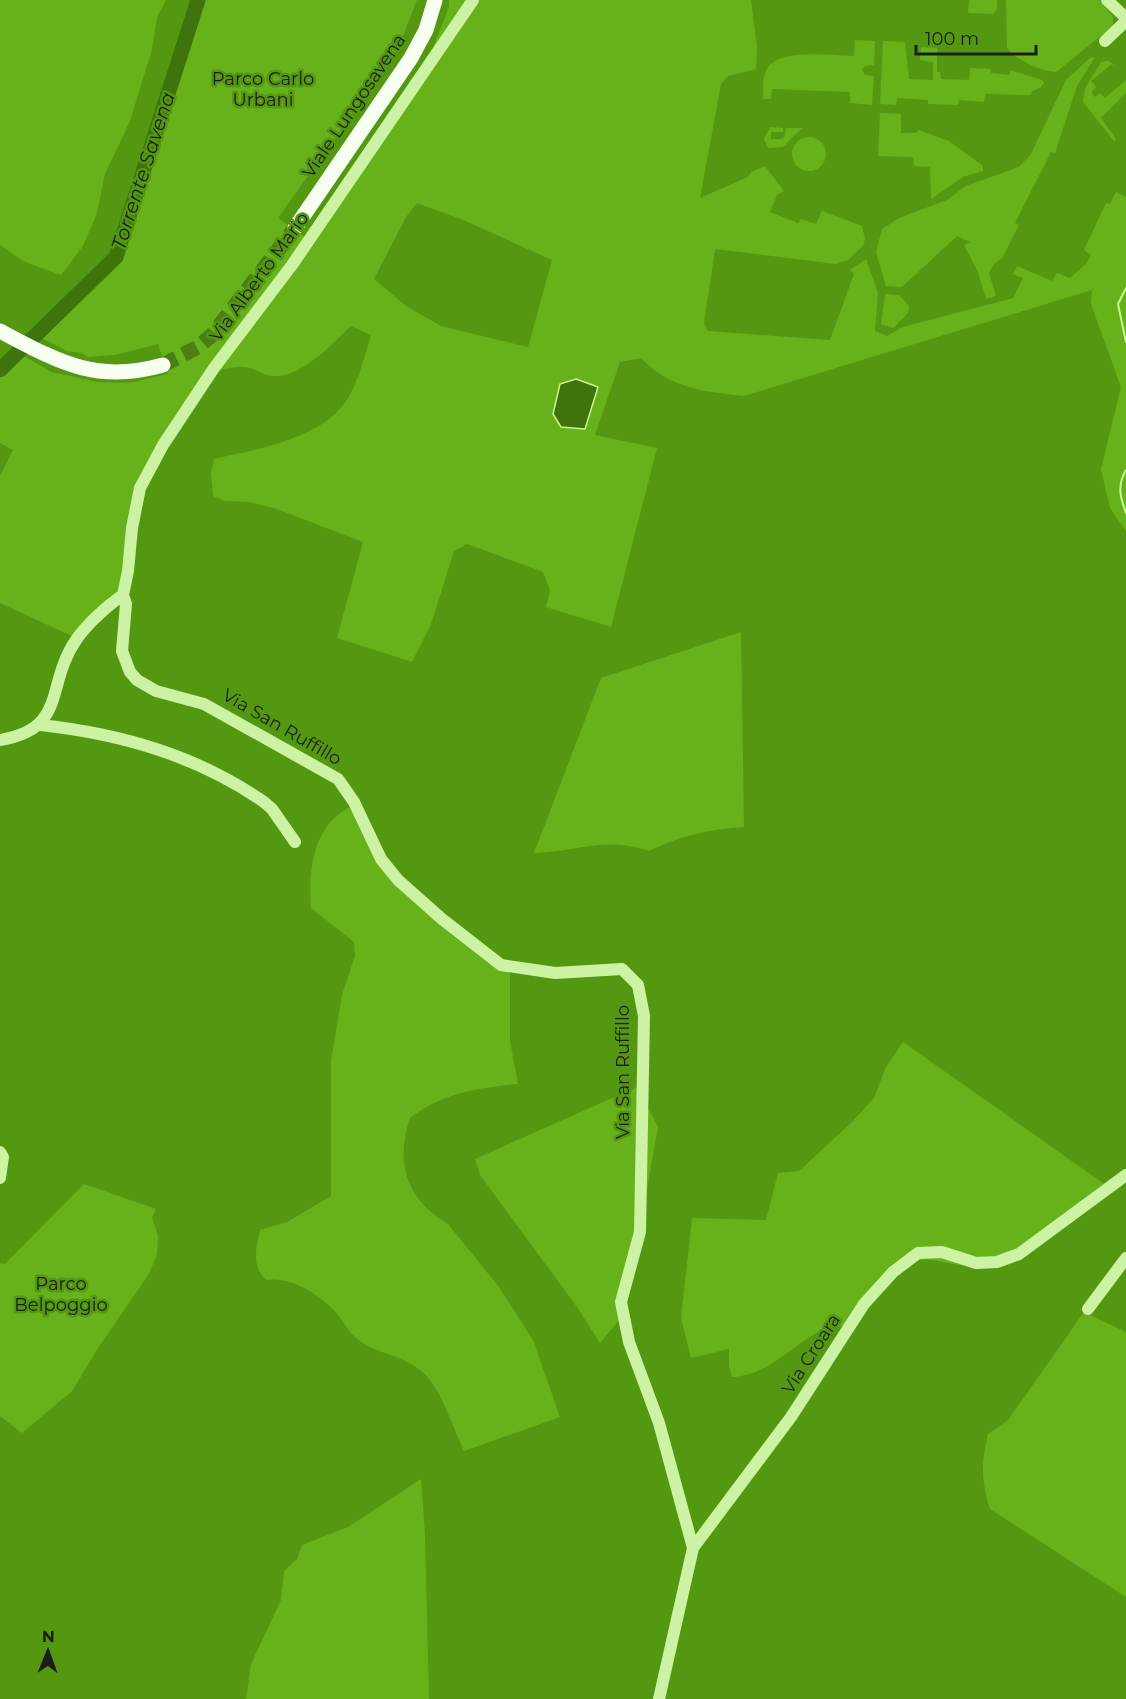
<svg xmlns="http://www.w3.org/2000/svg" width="1126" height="1699" font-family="Montserrat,sans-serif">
<rect width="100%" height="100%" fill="#549812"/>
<!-- green -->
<path fill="#67b21a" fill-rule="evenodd" d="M0 0H166L157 17 152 49 130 121 105 174 97 213 83 246 61 275 23 261 0 245Z
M198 0H417L397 51 278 218 309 240 421 79 449 7V0H751L757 47 756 69 728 76 721 84 700 198 748 177 751 172 765 166 784 191 777 195 770 212 798 223 801 219 816 224 822 211 862 226 865 239 863 246 848 260 836 264 715 249 704 323 708 331 830 340 854 274 850 270 866 259 878 293 875 331 887 336 903 327 1013 298 1023 278 1013 274 1017 266 1052 281 1057 273 1070 278 1086 264 1091 255 1084 250 1106 203 1110 204 1116 192 1126 197V531L1110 508 1101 469 1121 387 1091 304 1092 290 744 396C706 392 668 388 641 358L620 362 595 435 657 448 611 627 546 607 550 590 543 572 467 544 454 551 431 624 412 662 337 638 363 542 274 508 249 502 225 501 213 496 211 473 214 459C255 450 318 439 344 404 358 385 364 357 371 335L351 326C332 344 302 378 272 376 265 375 257 370 250 368 242 365 231 368 222 369L192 399 141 488 128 586 74 637 0 603V476L13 450 0 443V371L19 353 51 372 98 382 129 383 168 374 158 344 115 355 88 357 81 353 67 351 36 335 116 257ZM417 203 461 219 552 260 528 347 441 326 406 306 374 279 406 217Z
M969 0H997V9L993 14 968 13Z
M1006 0H1099L1113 17V26L1056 72C1041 71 1016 60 1007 48Z
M855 40 875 41 874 65 865 66 862 70 865 75 874 76 872 105 850 103V92L772 89 771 99H763C764 91 762 79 766 71 776 47 833 56 854 56Z
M883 41 905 42 909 79 933 80V62L920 60 921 47 937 48V72H940L941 79 969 80 970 68 990 69 991 73 1010 75V70L1042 80 1044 83 1040 88 1032 91 1031 95 985 94 984 102 959 100 958 105 928 104V100L897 98 896 105 880 104Z
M1095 57 1077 86 1055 153 1051 152 1015 223 1019 225 1002 258 993 265 989 273 996 296 986 299 978 272 964 245 970 242 957 236 902 287 886 286 876 252 882 229 899 218 947 200 966 186 1019 167 1031 154 1066 80 1090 58Z
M1109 61 1118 68 1112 64 1091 81 1096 87 1091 92 1095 97 1100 93 1105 98 1126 80V93L1101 118 1116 139 1114 141 1083 102 1085 88 1101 62Z
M880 113 901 114V133H915L919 130 949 141 983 166V171L963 177 931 199 930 167 914 166 913 157 878 156Z
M770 127 783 128V132H771V139H782L785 136 786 128H802L783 147 768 148 764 139Z
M792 154a17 17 0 1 1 34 0a17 17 0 1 1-34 0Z
M885 294 899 295 909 306 908 313 893 328 881 324Z
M741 632 744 827C709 829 680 836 649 851 604 836 578 852 534 853L601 678Z
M361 803 391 872 510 971V1041L518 1084C478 1088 443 1093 410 1118 395 1163 406 1199 448 1224L499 1287 533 1340 560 1417 464 1451C453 1428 445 1400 430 1380 413 1358 389 1357 366 1345 352 1337 347 1328 338 1315 323 1296 291 1276 266 1280 251 1266 256 1248 260 1230L287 1222 331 1196V1060L342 995 355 956 354 942 311 908C308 866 314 817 361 803Z
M903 1042 1110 1188C1068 1216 1022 1259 970 1265 948 1267 929 1253 908 1264 885 1276 867 1308 846 1324 840 1329 831 1326 824 1329 792 1344 769 1376 732 1377L729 1366V1349L691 1358 681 1318 692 1218 766 1220 778 1173 799 1171 852 1122 874 1098 886 1067Z
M637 1087 658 1127 625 1313 600 1343 577 1307 480 1175 475 1159Z
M84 1184 156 1209 152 1217 158 1236 157 1254 149 1274 100 1345 72 1391 22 1433 0 1416V1263L5 1264Z
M1084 1312 1126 1332V1597L990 1509C981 1479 981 1464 988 1434L1008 1420Z
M421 1479 425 1534 429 1699H246L251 1664 281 1600 284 1571 297 1559 302 1545 348 1527Z"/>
<!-- water -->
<path fill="#3e740b" stroke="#c8f696" stroke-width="1.5" d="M576 379 598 387 585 429 561 427 553 414 560 384Z"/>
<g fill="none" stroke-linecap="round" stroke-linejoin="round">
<!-- stream -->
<path stroke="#c8f696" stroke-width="2" d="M1126 288 1118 304 1126 342
M1126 470C1117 485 1120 497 1126 513"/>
<!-- river -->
<path stroke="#3e740b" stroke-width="15" d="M0 370 116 257 198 0"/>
<!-- major-tunnel -->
<path stroke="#497f14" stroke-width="15" stroke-dasharray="15 8" stroke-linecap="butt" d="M163 365 198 347 212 335 295 228"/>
<!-- minor -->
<path stroke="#ccf3a4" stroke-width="12" d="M1107 0 1126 18
M1105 41 1126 21
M123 595 128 571 132 528 140 488 163 445 214 368 292 265 473 0
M41 725C121 734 196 755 264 802L272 809 295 842
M0 740C68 729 45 685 76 640 86 625 108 605 123 595L126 604 122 651 130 672 137 680 156 691 204 704 338 779 354 802 381 859 398 880 442 919 501 965 555 973 622 969 638 985 644 1016 640 1232 621 1302 629 1342 659 1423 693 1548
M0 1152 3 1157 0 1178
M1088 1309 1126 1258
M659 1699 693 1548 791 1417 864 1304 893 1272 918 1253 942 1252 976 1263 997 1262 1019 1254 1126 1175"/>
<!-- major -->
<path stroke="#f7fff0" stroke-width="15" d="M295 228 411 58 426 30 435 0
M0 331C59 362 96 384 163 365"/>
</g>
<g text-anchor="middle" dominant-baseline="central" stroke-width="5" stroke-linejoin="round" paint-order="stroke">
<!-- park labels -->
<g font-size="18" fill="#1c1d1a" stroke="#549812">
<text x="263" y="79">Parco Carlo<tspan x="263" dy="21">Urbani</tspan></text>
<text x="61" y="1284">Parco<tspan x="61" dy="21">Belpoggio</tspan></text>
</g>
<!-- street labels -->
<g font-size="18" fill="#1d1d1d" stroke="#549812">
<text transform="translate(354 106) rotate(-56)">Viale Lungosavena</text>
<text transform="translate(259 277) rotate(-54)">Via Alberto Mario</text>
<text transform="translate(282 727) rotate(30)">Via San Ruffillo</text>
<text transform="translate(623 1072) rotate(-90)">Via San Ruffillo</text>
<text transform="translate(811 1354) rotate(-57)">Via Croara</text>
</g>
<!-- water labels -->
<g font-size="20" font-style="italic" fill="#1b1d19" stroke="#549812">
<text transform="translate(143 171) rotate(-72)">Torrente Savena</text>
</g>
</g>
<!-- north arrow -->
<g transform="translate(48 1651) rotate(1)" stroke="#549812" stroke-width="4.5" paint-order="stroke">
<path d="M0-4.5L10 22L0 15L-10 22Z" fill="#1d1d1d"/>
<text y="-9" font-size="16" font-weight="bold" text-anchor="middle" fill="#1d1d1d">N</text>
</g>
<!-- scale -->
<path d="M916 45v9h120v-9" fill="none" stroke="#1d1d1d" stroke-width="3"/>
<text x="925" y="45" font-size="18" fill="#1d1d1d" stroke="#549812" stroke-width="4.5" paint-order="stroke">100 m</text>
</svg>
